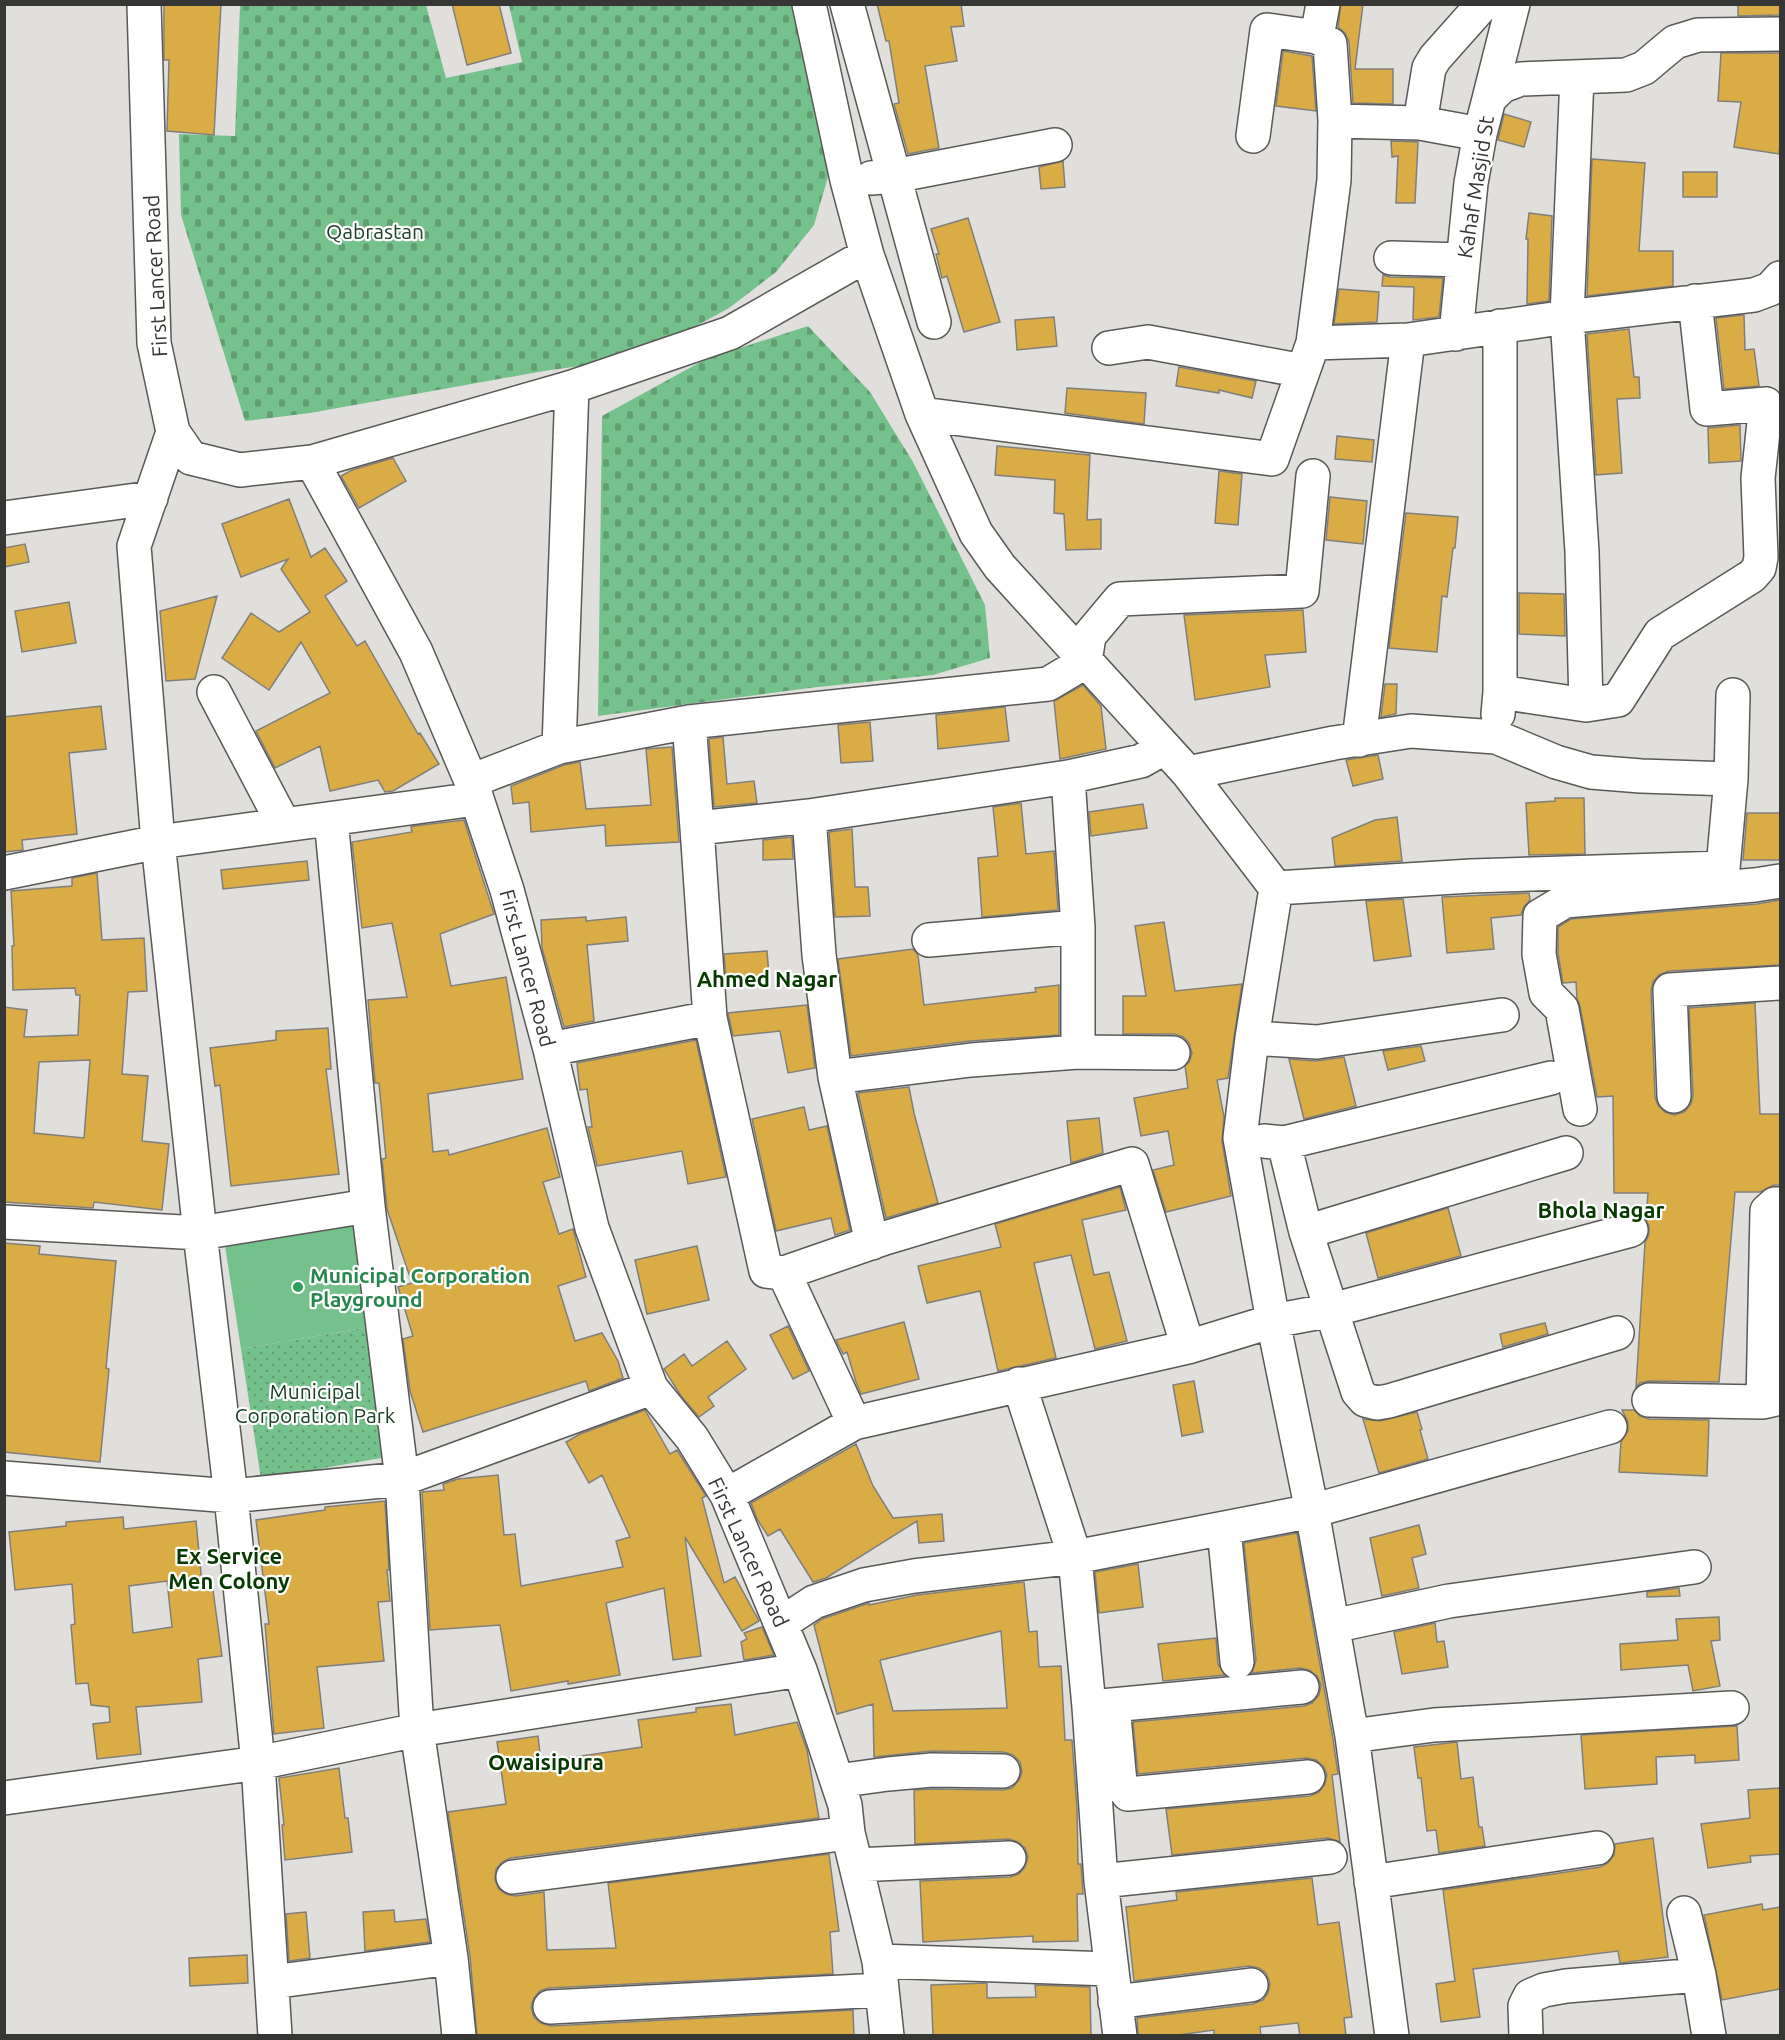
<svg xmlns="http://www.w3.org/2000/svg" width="1785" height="2040" font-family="Ubuntu,sans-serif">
<defs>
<pattern id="cemetery-stones" width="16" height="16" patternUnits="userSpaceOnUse" patternTransform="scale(1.5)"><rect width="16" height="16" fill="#75c18b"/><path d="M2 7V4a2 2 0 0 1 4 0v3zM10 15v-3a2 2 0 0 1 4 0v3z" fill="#619e72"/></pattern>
<pattern id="park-dots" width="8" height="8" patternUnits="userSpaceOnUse" patternTransform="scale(1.5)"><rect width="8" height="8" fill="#75c18b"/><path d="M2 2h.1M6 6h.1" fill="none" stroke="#619e72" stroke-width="1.8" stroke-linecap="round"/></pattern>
</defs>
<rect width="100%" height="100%" fill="#e0dfdb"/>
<!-- green -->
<path fill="#75c18b" d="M358 1222 369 1327 241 1349 225 1246Z"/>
<!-- cemetery -->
<path fill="url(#cemetery-stones)" d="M805 4 832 163 814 225 776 272 729 308 638 358 544 371 310 413 245 421 181 215 179 134 235 136 240 5H426L446 78 522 62 509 5Z
M808 326 870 392 913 462 985 605 990 658 933 675 809 688 598 716 602 416 706 359Z"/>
<!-- park -->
<path fill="url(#park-dots)" d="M369 1327 387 1457 261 1479 241 1349Z"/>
<!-- building -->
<path fill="#daac46" stroke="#817f7c" stroke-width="1.5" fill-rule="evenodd" d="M164 4H221L214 135 167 131 169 60H164Z
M452 4H499L511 53 467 65Z
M877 4H961L964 26 951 27 957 61 925 66 939 148 908 154 894 104 899 103 889 41H886Z
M1341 4H1363L1355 69H1393V104L1353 103 1349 42 1345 33 1338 27Z
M1738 4H1780V15L1738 16Z
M1283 51 1312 56 1316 111 1276 106Z
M1721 53H1780V142L1779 154 1734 147 1741 102 1718 101Z
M1504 114 1531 122 1524 147 1498 140Z
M1391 141 1418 142 1415 203H1396L1398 156 1392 157Z
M1592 159 1645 163 1639 251H1673V286L1587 296Z
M1063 161 1065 187 1041 189 1039 167Z
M1683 172H1717V197H1683Z
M1529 213 1552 216 1549 301 1527 304 1528 239H1526Z
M968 218 1000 322 964 332 947 276 942 278 936 254H939L931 229Z
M1383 275 1390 277 1443 278 1439 317 1413 320 1414 287 1382 286Z
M1339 289 1379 292 1377 322 1334 324Z
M1744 315 1745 350 1754 349 1759 386 1724 389 1716 318Z
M1054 317 1057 346 1017 350 1015 320Z
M1629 329 1634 377H1639L1640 398 1617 399 1622 473 1596 475 1587 334Z
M1179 367 1256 381 1252 398 1219 390V393L1176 386Z
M1067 388 1146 393 1144 424 1065 413Z
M1740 425 1741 461 1709 463 1708 428Z
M1337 436 1374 440 1372 462 1335 459Z
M997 446 1090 455 1087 520 1101 519V549L1066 550 1064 514 1054 513 1055 480 995 475Z
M393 458 406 481 359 508 341 476 352 470Z
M1219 471 1242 474 1238 525 1215 523Z
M1330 497 1367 501 1363 544 1326 540Z
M289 499 311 557 325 548 347 581 325 596 357 646 365 641 418 734 420 733 439 764 393 791 385 792 378 780 330 791 320 746 275 768 256 731 330 693 301 642 269 690 222 658 251 613 279 632 310 612 281 569 288 559 241 577 222 524Z
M1406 513 1458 517 1455 548H1453L1447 597 1442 596 1437 652 1389 648Z
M25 544 29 562 4 567V548Z
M1519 593 1564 594 1565 636 1519 634Z
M217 596 195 679 166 681 160 611Z
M69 602 76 643 22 652 15 611Z
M1303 610 1306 652 1265 655 1270 687 1195 700 1184 615Z
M1385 684H1397L1396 714 1381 717Z
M1083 685 1101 706 1106 749 1060 759 1054 701Z
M101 706 106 749 69 753 77 834 22 840 23 850 4 852V717Z
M1005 707 1009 741 938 749 936 715Z
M870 722 873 761 841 763 838 725Z
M723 737 727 784 754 781 757 803 714 807 709 739Z
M672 747 679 842 606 846 605 825 531 832 529 802 513 804 511 786 564 765 580 762 586 809 651 805 646 749Z
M1378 755 1383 779 1353 786 1346 760Z
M1555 798H1584L1585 854 1529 855 1526 803 1555 801Z
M1021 803 1026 854 1054 851 1058 910 982 917 978 858 998 856 993 807Z
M1143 804 1147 828 1091 836 1089 812Z
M1747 813H1780V860H1743Z
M1397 817 1402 861 1335 866 1332 838 1375 820Z
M464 820 494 914 440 934 451 986 506 977 523 1079 428 1094 433 1152 448 1150 449 1155 547 1128 560 1177 543 1182 559 1234 573 1229 586 1277 558 1286 575 1341 602 1333 618 1361 623 1378 589 1391 586 1381 423 1432 410 1391 403 1339 413 1336 398 1287 412 1283 387 1209 382 1159 386 1158 379 1083H375L368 1000 407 997 392 923 362 928 352 842 412 832 411 827 414 826Z
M852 829 855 887H868L870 916 835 917 829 832Z
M792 837 793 859 763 860V840Z
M307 861 309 880 223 889 221 870Z
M97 873 102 940 144 938 147 991 128 992 122 1074 148 1076 142 1141 169 1144 162 1210 94 1202 93 1208 4 1202V1007L27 1010 24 1037 78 1035 80 995H76L75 988 13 990 12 946H14L11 891 72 886V878ZM90 1060 84 1138 34 1133 39 1062Z
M1529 893 1530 900 1524 907 1521 915 1491 918 1494 949 1447 953 1442 897Z
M1403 899 1411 956 1374 961 1366 901Z
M1780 900V965L1669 971 1659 975 1653 982 1651 991 1655 1097 1658 1105 1665 1112 1674 1115 1684 1112 1691 1104 1693 1096 1689 1008 1755 1003 1760 1114H1780V1185H1774L1760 1192H1735L1719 1382 1649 1381 1640 1383 1636 1387 1645 1243 1649 1234V1226L1646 1220 1648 1193H1614L1613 1096 1597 1097 1580 1006 1577 999 1576 982 1563 983 1558 953V927L1571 919 1757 904Z
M586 917V921L626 917 628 941 587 945 594 1021 564 1027 542 948 541 920Z
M1164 922 1175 991 1242 984 1228 1078 1217 1080 1224 1117 1222 1141 1231 1196 1166 1212 1153 1170 1174 1165 1168 1131 1141 1136 1134 1098 1188 1088 1185 1066 1189 1062 1192 1053 1189 1043 1183 1037 1174 1034H1123V996H1146L1135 926Z
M913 949 918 955 924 1005 1036 992 1035 988 1059 985V1035L970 1041 851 1056 838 959Z
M767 951 769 975 726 978 724 954Z
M807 1005 815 1068 788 1073 780 1031 733 1036 728 1013Z
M328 1028 331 1069H326L339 1174 231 1186 220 1085 215 1086 210 1048 276 1040V1031Z
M696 1040 726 1177 688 1184 682 1151 597 1166 588 1127H592L587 1089 580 1090 577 1063Z
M1421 1046 1425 1061 1388 1070 1383 1051Z
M1344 1057 1356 1106 1304 1119 1289 1059 1316 1061Z
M909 1087 914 1113 938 1203 886 1218 858 1093Z
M804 1107 809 1130 827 1126 850 1230 835 1235 831 1218 776 1231 752 1119Z
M1099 1118 1103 1153 1071 1163 1067 1121Z
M1120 1187 1126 1210 1082 1220 1094 1275 1109 1272 1127 1341 1095 1349 1071 1255 1034 1263 1056 1358 998 1371 980 1291 927 1303 918 1266 1001 1247 995 1224Z
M1448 1208 1461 1256 1378 1278 1366 1233Z
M4 1243 40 1246 39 1254 116 1261 106 1368 109 1369 100 1462 4 1452Z
M697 1246 709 1300 647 1314 635 1260Z
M904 1322 919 1379 861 1394 856 1382 847 1352 843 1354 836 1340Z
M1545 1323 1548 1334 1503 1347 1500 1334Z
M788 1326 809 1371 793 1379 770 1335Z
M727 1341 746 1369 708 1397 714 1406 699 1417 681 1396 664 1369 684 1354 692 1366Z
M1194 1381 1203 1432 1182 1436 1173 1385Z
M645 1410 670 1454 677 1450 706 1496 702 1498 724 1583 735 1577 759 1621 742 1631 685 1537 701 1656 673 1660 664 1588 606 1603 620 1675 568 1684V1681L511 1691 500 1625 430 1630 422 1492 444 1490 443 1484 458 1479 498 1475 504 1535 515 1534 521 1586 623 1567 616 1541 630 1537 602 1475 589 1483 566 1442 580 1434Z
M1622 1410H1634L1640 1416 1649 1419 1709 1420 1707 1476 1619 1472 1621 1442 1628 1431V1422Z
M1417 1412 1422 1429 1420 1430 1428 1459 1379 1473 1363 1419 1380 1421Z
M856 1444 873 1486 893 1518 942 1514 944 1541 919 1543 917 1521 826 1578 813 1582 780 1529 768 1536 757 1519 751 1503Z
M385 1501 389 1570H387L390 1601 378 1602 384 1661 317 1667 324 1728 274 1734 265 1624H269L256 1520 325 1510V1507Z
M123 1517 124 1529 196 1521 202 1584 212 1583 222 1656 198 1659 202 1702 136 1707 141 1754 97 1759 93 1724 110 1722 109 1707 91 1705 88 1683 76 1684 71 1625 75 1624 72 1584 15 1590 9 1532 66 1526V1522ZM167 1581 172 1627 133 1633 129 1586Z
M1419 1525 1426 1554 1412 1558 1419 1588 1382 1596 1370 1538Z
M1297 1533 1333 1739 1338 1774 1332 1775 1340 1842 1328 1838 1172 1855 1166 1809 1310 1796 1319 1792 1325 1784 1327 1775 1324 1767 1316 1760 1307 1758 1138 1774 1133 1722 1304 1706 1312 1703 1319 1695 1321 1685 1317 1676 1309 1670 1300 1668 1252 1673 1256 1660 1244 1543Z
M1138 1564 1143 1607 1099 1613 1095 1572Z
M1024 1582 1029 1632 1037 1631 1039 1667 1061 1666 1065 1740H1072L1077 1808 1078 1864H1081L1083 1894H1077L1078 1941 1033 1942V1936L923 1942 920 1881 1010 1877 1019 1874 1025 1867 1028 1857 1025 1848 1018 1842 1009 1839 915 1844 914 1790 933 1789 1003 1790 1012 1788 1019 1780 1022 1772 1020 1762 1013 1755 1003 1752 932 1751 874 1757 873 1704 837 1714 814 1625 822 1619 869 1603V1605L917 1595ZM1001 1631 1007 1708 893 1711 880 1661 881 1660Z
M1679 1588 1680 1596 1647 1597V1592Z
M1719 1617 1720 1640 1711 1641 1720 1686 1693 1691 1688 1665 1621 1670 1620 1644 1678 1640 1676 1619Z
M1435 1623 1437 1642 1444 1641 1448 1667 1402 1674 1394 1632Z
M762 1627 774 1655 744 1660 741 1642 747 1639 744 1633Z
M1216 1638 1218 1664 1225 1675 1163 1681 1158 1644Z
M731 1704 735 1735 797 1722 807 1750 819 1818 511 1858 502 1862 496 1869 495 1880 499 1889 506 1894 515 1896 544 1892 547 1950 616 1948 608 1883 829 1854 839 1931 830 1932 833 1974 549 1988 540 1991 534 1998 531 2007 534 2017 541 2023 551 2026 853 2010 854 2036H477L470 1956 448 1812 506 1804 497 1742 538 1736 541 1762 642 1747 638 1720 696 1712V1708Z
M1737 1726 1739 1760 1695 1763V1755L1656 1757 1657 1784 1585 1789 1581 1735Z
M1457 1742 1461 1779 1473 1777 1479 1827H1482L1485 1846 1439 1853 1436 1830 1427 1831 1421 1778H1418L1414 1747Z
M339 1768 345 1818H348L352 1852 285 1860 282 1825H284L279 1778Z
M1780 1788V1854L1750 1856 1751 1862 1708 1868 1701 1824 1750 1818 1748 1790Z
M1653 1838 1668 1957 1620 1963 1618 1951 1473 1969 1480 2017 1441 2022 1436 1984 1455 1981 1443 1890 1600 1867 1608 1863 1614 1855 1615 1844Z
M1312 1878 1318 1925 1339 1922 1352 2017 1344 2018 1346 2036H1300L1298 2023 1260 2027 1261 2036H1214V2030L1171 2036H1138L1137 2018 1253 2004 1263 2000 1268 1993 1270 1983 1266 1973 1259 1968 1249 1966 1134 1981 1126 1907 1177 1900 1176 1892Z
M1762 1904 1763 1910 1780 1907V1989L1722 2000 1704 1915Z
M394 1910 395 1922 426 1919 430 1942 365 1951 363 1912Z
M306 1912 310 1958 289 1961 286 1914Z
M247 1955 248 1983 190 1986 189 1958Z
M987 1983V1998L1036 1997 1035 1985 1090 1987 1091 2036H933L931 1985Z"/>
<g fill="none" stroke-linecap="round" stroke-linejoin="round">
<!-- minor casing -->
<g stroke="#5a5955" stroke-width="36">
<path id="minor" d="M144 4 154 343 173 432 191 458 240 470 312 462 416 652 471 781 507 890 550 1049 592 1228 651 1388 692 1438 727 1495 800 1670 845 1805 848 1833 879 1961 887 2036
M809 4 847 180 867 255 922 414 976 533 1000 567 1188 773 1276 888 1252 1038 1240 1138 1273 1321 1312 1511 1352 1736 1392 2036
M847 4 934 322
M1577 77 1567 317 1582 552 1586 705
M1489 99 1513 4
M1335 121 1420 123 1480 134
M1420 123 1429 68 1435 58 1483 4
M1253 136 1267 30 1317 37
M871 178 894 176 1055 145
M1391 258 1463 260
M1456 334 1471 183 1480 134 1489 99 1502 86 1521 79 1626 75 1644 68 1675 42 1698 35 1780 34
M1313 343 1408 340 1567 317 1754 295 1770 289 1780 278
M1109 348 1148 342 1303 371
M922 414 1272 459 1313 343 1334 180 1335 120 1330 44 1317 37 1323 4
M173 432 134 546 158 842 200 1233 231 1496 258 1763 275 2036
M312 462 572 387 730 333 867 255
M4 518 151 498
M214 692 284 825
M1500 692 1586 705 1618 700 1660 634 1752 576 1759 568 1761 557 1758 478 1766 404 1707 409 1695 301
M1498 714 1500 692V326
M689 722 697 828
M1359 740 1408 340
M559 747 572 387
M1188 773 1334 743 1411 731 1496 737 1556 762 1591 772 1641 776 1731 779
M1068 777 1078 927V1052
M471 781 559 747 689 722 1048 684 1085 662 1089 636 1120 599 1302 591 1313 476
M809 816 819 955 835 1077 872 1243
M331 819 368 1206 402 1479 417 1730 451 1958 459 2036
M4 873 158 842 476 799
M1276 888 1471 876 1723 868 1731 779 1733 695
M929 940 1078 927
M1252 1038 1317 1042 1502 1015
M550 1049 710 1018
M835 1077 971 1060 1078 1052 1173 1053
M1674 1096 1670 990 1780 983
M1580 1109 1562 1009 1546 993 1539 954 1540 916 1565 901 1755 885 1780 881
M1264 1141 1284 1143 1551 1078
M1284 1143 1306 1232 1358 1392 1365 1400 1377 1403 1389 1401 1617 1333
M4 1222 200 1233 368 1206
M1306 1232 1566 1153
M784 1273 766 1271 710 1018 697 828 809 816 1068 777 1141 761 1164 748
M1019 1384 1075 1557 1089 1707 1101 1881 1120 2036
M1649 1400 1763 1402 1780 1398
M1763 1402 1767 1211 1775 1204H1780
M854 1423 784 1273 885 1238 1132 1164 1188 1347
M4 1478 231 1496 402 1479 651 1388
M727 1495 854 1423 1188 1347 1273 1321 1332 1310 1631 1230
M1224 1529 1237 1662
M782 1623 814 1602 864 1585 914 1576 1075 1557 1312 1511 1610 1427
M1333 1626 1449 1601 1694 1567
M1113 1705 1120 1783 1128 1794 1308 1777
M1091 1707 1302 1687
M1352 1736 1434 1725 1732 1708
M837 1781 888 1774 932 1770 1003 1771
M4 1798 258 1763 417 1730 800 1670
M856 1865 1009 1858
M513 1877 848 1833
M1101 1881 1330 1857
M1371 1882 1597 1848
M1684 1913 1699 1975 1709 2036
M879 1961 1110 1969
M272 1982 451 1958
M1115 2002 1251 1985
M550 2007 882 1990
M1526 2036 1525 2006 1530 1996 1544 1990 1566 1986 1699 1975"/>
</g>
<!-- minor -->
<use href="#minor" stroke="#fff" stroke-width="33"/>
</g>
<!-- markers -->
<circle fill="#2e9e5b" stroke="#fff" stroke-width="2" cx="298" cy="1287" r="6"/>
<g text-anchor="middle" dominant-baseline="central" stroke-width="4.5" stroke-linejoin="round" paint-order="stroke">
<!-- street labels -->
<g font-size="21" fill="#363634" stroke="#fff">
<text transform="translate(1475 187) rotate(-81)">Kahaf Masjid St</text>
<text transform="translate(155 276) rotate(-93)">First Lancer Road</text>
<text transform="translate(528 968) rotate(75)">First Lancer Road</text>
<text transform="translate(749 1552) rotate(65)">First Lancer Road</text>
</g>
<!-- park labels -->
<g font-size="21" fill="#1b4127" stroke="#fff">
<text x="375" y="231">Qabrastan</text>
<text x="315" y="1391">Municipal<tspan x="315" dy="24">Corporation Park</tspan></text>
</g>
<!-- leisure labels -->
<g font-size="21" font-weight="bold" fill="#27864d" stroke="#fff" text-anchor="start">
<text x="310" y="1275">Municipal Corporation<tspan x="310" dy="24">Playground</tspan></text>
</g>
<!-- neighbourhood labels -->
<g font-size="22" font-weight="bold" fill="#073900" stroke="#fff">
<text x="767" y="978">Ahmed Nagar</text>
<text x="1601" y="1209">Bhola Nagar</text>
<text x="229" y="1555">Ex Service<tspan x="229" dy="25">Men Colony</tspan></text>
<text x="546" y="1761">Owaisipura</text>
</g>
</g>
<!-- border -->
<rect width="1785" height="2040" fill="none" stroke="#363634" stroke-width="12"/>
</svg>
